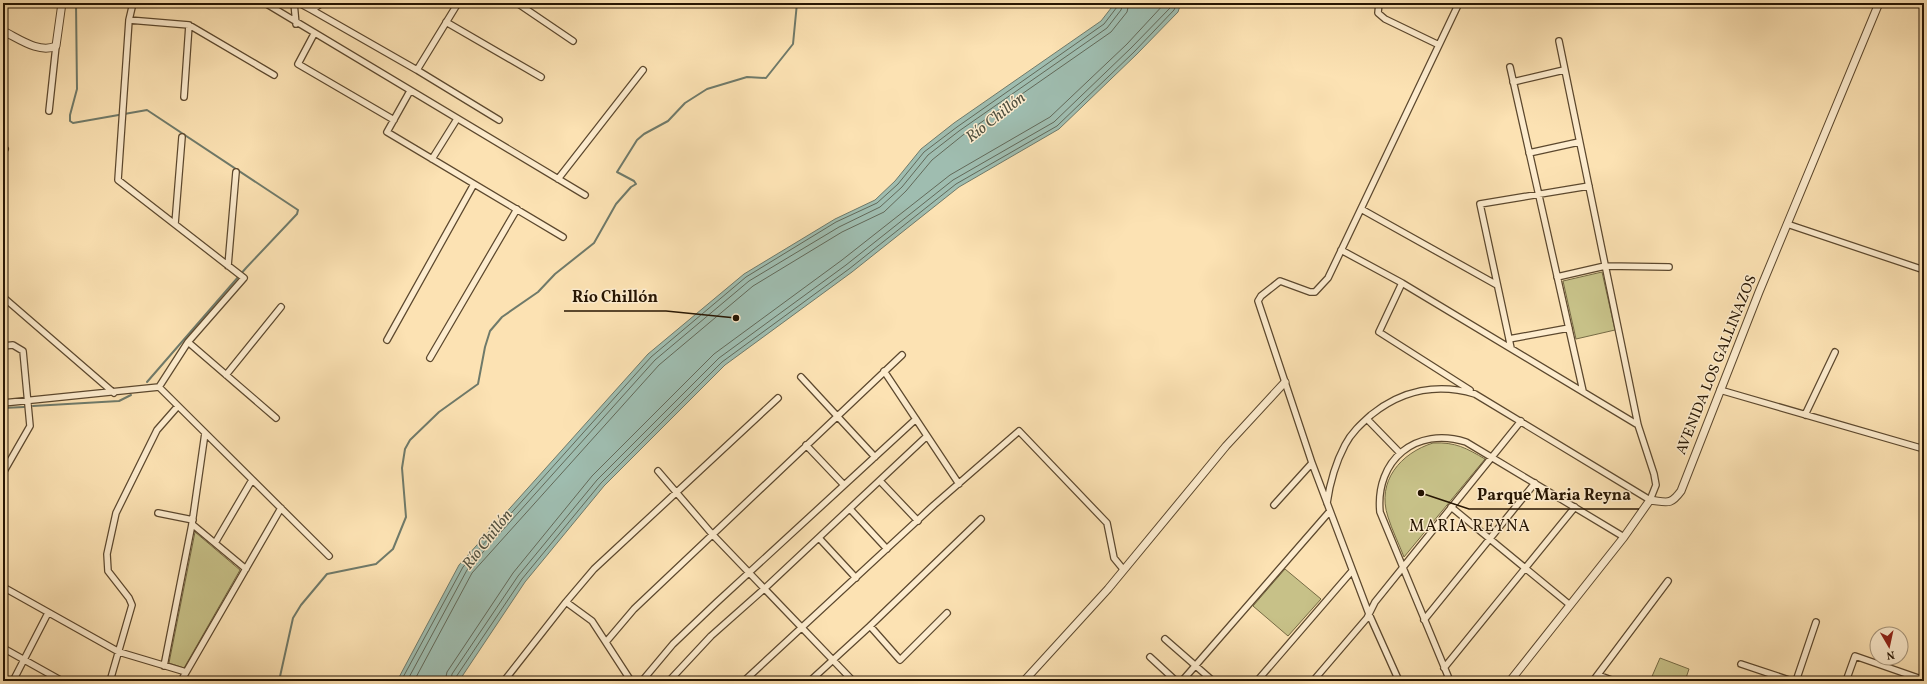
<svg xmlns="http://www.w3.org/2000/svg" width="1927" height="684" font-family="Vollkorn,serif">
<rect width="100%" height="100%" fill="#fce2b3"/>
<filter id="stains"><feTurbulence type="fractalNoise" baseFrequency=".005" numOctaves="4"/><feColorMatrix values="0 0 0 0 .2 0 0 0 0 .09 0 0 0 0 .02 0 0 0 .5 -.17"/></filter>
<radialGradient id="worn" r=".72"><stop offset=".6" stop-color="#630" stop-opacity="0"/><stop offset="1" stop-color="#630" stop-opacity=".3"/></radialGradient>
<!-- green -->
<path fill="#c7c188" stroke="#766b45" d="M1602 272 1615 330 1576 339 1563 281Z
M1433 443C1456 442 1466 448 1485 459L1404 557C1399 544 1392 530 1388 517 1376 481 1401 453 1433 443Z
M195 532 240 570 184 668 169 663Z
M1285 569 1321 599 1288 636 1253 606Z
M1660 658 1689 669 1685 681H1650Z"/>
<!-- water -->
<path fill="#9fbdb0" stroke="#6f7a6a" d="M1115 3H1181L1178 12 1137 54 1059 129 959 187 852 272 725 365 604 486 525 582 459 681H397L459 565 648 354 744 274 835 219 875 200 895 181 921 149 954 123 1101 21Z"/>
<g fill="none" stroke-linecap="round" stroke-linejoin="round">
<!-- shore -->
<path stroke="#626959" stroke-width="1" d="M401 681 463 567 651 357 746 277 836 222 877 203 898 184 924 152 957 127 1104 24 1117 7 1118 3
M407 681 467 570 655 360 749 281 839 227 880 207 902 187 928 155 959 131 1107 28 1121 10 1123 3
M414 681 472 573 659 365 753 286 842 232 884 212 906 191 932 160 963 135 1111 32 1127 12 1129 3
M445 681 447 672 513 573 592 476 714 354 842 260 950 175 1050 117 1127 44 1165 3
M451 681 452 674 518 576 597 480 719 358 846 265 953 180 1054 122 1131 48 1170 8 1172 3
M456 681V677L522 579 601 483 722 362 849 269 956 184 1057 126 1134 52 1174 10 1177 3"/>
<!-- stream -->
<path stroke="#6f7a6a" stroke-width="2" d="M76 3 77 89 70 115V121L73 123 147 110 298 210 297 214 246 268 147 382
M33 406 119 401 131 395
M3 408 24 407
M279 681 293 618 301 605 327 574 376 564 393 549 406 517 402 468 405 449 410 440 439 412 478 384 485 347 490 331 502 317 538 292 555 274 594 243 616 204 631 187 636 184 634 181 617 172 637 140 644 134 668 121 685 103 707 89 747 77 766 78 793 44 797 3"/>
<!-- minor casing -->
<g stroke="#5c482e" stroke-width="8">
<path id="minor" d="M133 3 129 20 118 180 244 278 188 342 159 387
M265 3 585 195
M294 3 296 24
M299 3 312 10 322 3
M517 3 573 41
M1379 3 1378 13 1385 19 1439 45
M1871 3 1878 6
M312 10 417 70 499 120
M129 20 189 25 274 75
M446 22 541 77
M314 34 298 64 394 120
M1510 67 1583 391
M417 70 458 3
M1513 82 1564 70
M410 91 387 132 563 237
M184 97 189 25
M49 111 56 46
M3 152 5 149
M1529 153 1579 142
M432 159 457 119
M558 179 643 70
M1361 209 1497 285
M175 224 182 137
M1787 224 1924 270
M1341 250 1402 283 1638 425
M228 266 236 172
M1557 277 1605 266 1669 267
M1402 283 1379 332 1470 390
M3 297 114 393
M1509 339 1569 328
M387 340 474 184
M188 342 276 418
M3 346 13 345 23 351 30 426 3 473
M1511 348 1480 204 1589 186
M430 358 517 209
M884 371 959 484
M226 375 281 307
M801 377 875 457
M1720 390 1924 449
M3 403 159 387 329 556
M1805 415 1835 352
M1367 419 1400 453
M806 445 844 485
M658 471 712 534 853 681
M880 481 918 521
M1327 503C1330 482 1335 464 1345 445 1351 433 1361 424 1371 415 1402 390 1438 383 1475 394L1650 500 1656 485 1654 474 1638 425 1559 41
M1274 505 1312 463
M1451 507 1570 605
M850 509 887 549
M158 513 193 520
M192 524 246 569
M819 538 856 578
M215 543 252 480
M3 587 119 652 186 672
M566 602 592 621 631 681
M947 613 900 660 870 626 981 519
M1424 620 1535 483
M1165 639 1213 681
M606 642 634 609 902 355
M3 648 62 681
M1150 657 1176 681
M1741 664 1792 681
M164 666 192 524 205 433
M1444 668 1575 507
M1598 675 1614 681
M13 681 48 613
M110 681 132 605 129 598 108 571 107 554 116 513 157 430 178 406
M181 681 281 508
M504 681 566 602 594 569 778 398
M642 681 673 644 716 603 916 419
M669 681 711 636 764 589 927 436
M744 681 934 505 1019 431 1107 523 1114 558 1123 569
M810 681 870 626
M1182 681 1330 511
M1257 681 1352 571
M1313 681 1367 618 1375 602 1521 421
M1399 681 1369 614 1312 463 1258 301 1261 296 1280 281 1310 292H1315L1328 278 1459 3
M1450 681 1380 512C1375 460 1416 426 1466 442L1624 537
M1593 681 1668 581
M1796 681 1816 622
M1846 681 1855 656 1924 680"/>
</g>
<!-- tertiary casing -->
<g stroke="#5c482e" stroke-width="9">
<path id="tertiary" d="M3 31C18 38 39 54 56 46L62 3
M1024 681 1108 589 1226 446 1285 382
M1510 681 1624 537 1650 500C1667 502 1670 506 1681 491L1759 292 1879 3"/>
</g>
<!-- minor -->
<use href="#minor" stroke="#fdecce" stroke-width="5.5"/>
<!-- tertiary -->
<use href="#tertiary" stroke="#fdecce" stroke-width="7"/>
</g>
<g text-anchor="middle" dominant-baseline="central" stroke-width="3" stroke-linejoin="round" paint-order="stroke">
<!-- street labels -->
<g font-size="15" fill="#261502" stroke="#fdecce">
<text transform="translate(1717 365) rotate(-68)">AVENIDA LOS GALLINAZOS</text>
</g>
<!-- water labels -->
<g font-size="16" font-style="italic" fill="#50503f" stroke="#fdecce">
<text transform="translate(996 118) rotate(-38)">Río Chillón</text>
<text transform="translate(488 540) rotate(-52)">Río Chillón</text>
</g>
<!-- neighbourhood labels -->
<g font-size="16" letter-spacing="1" fill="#261502" stroke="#fdecce">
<text x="1470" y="527">MARIA REYNA</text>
</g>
</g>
<!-- callouts -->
<path fill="none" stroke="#261502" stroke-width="1.5" d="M736 318L666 311H564M1421 493L1469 509H1639"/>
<g fill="#261502" stroke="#fdecce" stroke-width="1.5">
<circle cx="736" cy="318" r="4"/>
<circle cx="1421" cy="493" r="4"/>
</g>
<g font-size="16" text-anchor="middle" font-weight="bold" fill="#261502" stroke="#fdecce" stroke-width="3" stroke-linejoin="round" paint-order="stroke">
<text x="615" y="302">Río Chillón</text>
<text x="1554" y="500">Parque Maria Reyna</text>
</g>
<!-- margin -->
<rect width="1927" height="684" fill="none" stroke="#fce2b3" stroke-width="16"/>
<rect x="4" y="4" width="1919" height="676" fill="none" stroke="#261502" stroke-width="2"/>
<rect x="8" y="8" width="1911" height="668" fill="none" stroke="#261502"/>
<!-- north arrow -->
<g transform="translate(1889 646) rotate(171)"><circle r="19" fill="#fdecce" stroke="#a7967c"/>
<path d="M0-3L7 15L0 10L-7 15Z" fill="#8f2418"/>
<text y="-6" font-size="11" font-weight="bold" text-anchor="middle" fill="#261502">N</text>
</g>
<rect width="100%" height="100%" filter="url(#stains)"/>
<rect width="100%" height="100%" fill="url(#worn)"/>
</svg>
